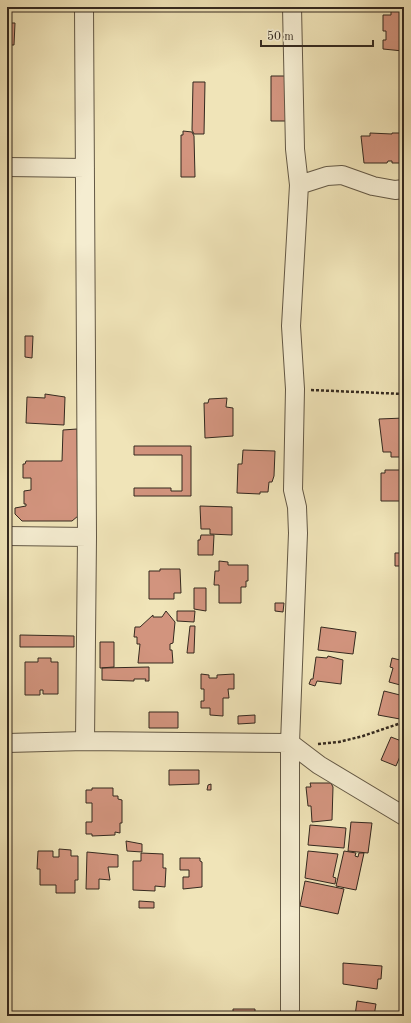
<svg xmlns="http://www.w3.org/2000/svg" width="411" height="1023" font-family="'Old Standard TT',serif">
<rect width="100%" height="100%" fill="#f0e4b8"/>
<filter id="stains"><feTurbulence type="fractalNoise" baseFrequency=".005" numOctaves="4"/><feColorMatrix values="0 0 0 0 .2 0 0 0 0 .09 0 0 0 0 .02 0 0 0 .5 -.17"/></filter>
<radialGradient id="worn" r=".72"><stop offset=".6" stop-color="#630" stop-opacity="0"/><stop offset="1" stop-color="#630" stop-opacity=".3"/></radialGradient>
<!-- building -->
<path fill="#d2947e" stroke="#34291f" d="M391 11H402V17H404L403 51 383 49V40H386V31H383V15H391Z
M7 23H15L14 45H7Z
M271 76H286V121H271Z
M193 82H205L204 134H194L192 130Z
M183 131 192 132 194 136 195 177H181V135H183Z
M370 133 392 134V133H404V163H392V161H388L387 163H364L361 136H370Z
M25 336H33L32 358 25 357Z
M45 394 65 397 64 425 26 423 27 397 45 398Z
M227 398 226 407 233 408V436L205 438 204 403H208L209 399Z
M404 418V457H391V452H383L379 419Z
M77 429 78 516 72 521H22L15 514V508L26 506V504H24V491L31 490V478H23V464H25L26 461H62L63 430Z
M134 446H191V496H134V488H171V491H182V455H134Z
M243 450 275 451 274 476 272 482H269L268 492H260V494L237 493 238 464H242Z
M385 470H401V473H404V501H381V473H385Z
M200 506 232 507V535L210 534V529H201Z
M401 530H404V566H395V553H404Z
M201 535H214L213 555H198V540H200Z
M219 561 228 562V565H248V581H246V587H241V603H219V585H214L215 571H219Z
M160 569H180L181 593H174V599H149V571H160Z
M194 588H206V611L194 609Z
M275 603H284L283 612 275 611Z
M166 611 175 622 173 643 170 644V650H172L173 663H138L140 644H137V637H134L135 627H140L153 615V617H162Z
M177 611H195L194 622 177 621Z
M190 626H195L194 653H187Z
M321 627 356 632 353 654 318 650Z
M20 635 74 636V647H20Z
M100 642H114V667L100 668Z
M328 656 343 660 341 684 317 681 315 686 309 684 311 679H313L316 657 327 658Z
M38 658H51V662H58V694H43V690H40V695H25V662H38Z
M392 658 404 661V686L389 682 393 668 390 667Z
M149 667V681H145L146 679H134V681L102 680V668Z
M201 674 209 675V678H217V675L234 674V689H228L229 698H223V716L210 715V708H201V701H204V689H201Z
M384 691 404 696V706L400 719 378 715Z
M149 712H178V728H149Z
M255 715V723L238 724V716Z
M391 737 404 742V747L396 766 381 760Z
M169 770H199V784L169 785Z
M310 783H331L333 787 332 820 312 822 311 806H308L306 787H311Z
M211 784V790H207L208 785Z
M92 788H113V796H118V799L122 800V823H120V833L115 832V835L92 836V834H86V822H92V803H86V790H92Z
M351 822 372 823 368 853 348 851Z
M310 825 346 828 344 848 308 845Z
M126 841 142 844V852L127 851Z
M59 849 71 850V856H78V880H75V893H56V885H40V869H37L38 851H53V857H59Z
M308 851 338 854 333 877 336 878 335 884 305 878Z
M344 851 356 853 355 856 358 857 359 853H364L356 890 336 886Z
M87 852 118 855V867H108L110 880 99 879V889H86Z
M141 853 163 854V868H166L165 887 155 886V891L133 890V861H141Z
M180 858H200V861L202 862V887L183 889V877H189V870H180Z
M305 881 344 889 338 914 300 906Z
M139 901 154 902V908H139Z
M343 963 382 966 381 979H378L377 989 343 984Z
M357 1001 376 1004 374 1016H355Z
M233 1009H255V1016H233Z"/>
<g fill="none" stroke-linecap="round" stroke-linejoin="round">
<!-- minor casing -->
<g stroke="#635845" stroke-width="20">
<path id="minor" d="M84 7 87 537 85 741
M292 7 295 149 299 185 291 326 295 389 293 490 297 507 298 533 290 743 319 765 404 816
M7 167 85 168
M299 185 327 176 342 175 373 186 395 190 404 189
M7 536 87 537
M7 743 85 741 290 743V1016"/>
</g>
<!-- path -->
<path stroke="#34291f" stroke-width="2.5" stroke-dasharray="3 2" stroke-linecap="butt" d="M311 390 404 394
M318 744 339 742 363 736 404 722"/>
<!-- minor -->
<use href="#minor" stroke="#f5edd1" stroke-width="18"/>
</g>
<!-- margin -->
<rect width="411" height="1023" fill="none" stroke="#f0e4b8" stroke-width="24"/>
<rect x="8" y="8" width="395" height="1007" fill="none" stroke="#34291f" stroke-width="2"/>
<rect x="12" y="12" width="387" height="999" fill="none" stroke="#34291f"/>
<!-- scale -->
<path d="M261 40v6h112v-6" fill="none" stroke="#34291f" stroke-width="2"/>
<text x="267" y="40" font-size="12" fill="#34291f" stroke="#f5edd1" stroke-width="3" paint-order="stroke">50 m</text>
<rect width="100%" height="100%" filter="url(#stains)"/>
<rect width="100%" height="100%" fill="url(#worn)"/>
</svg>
